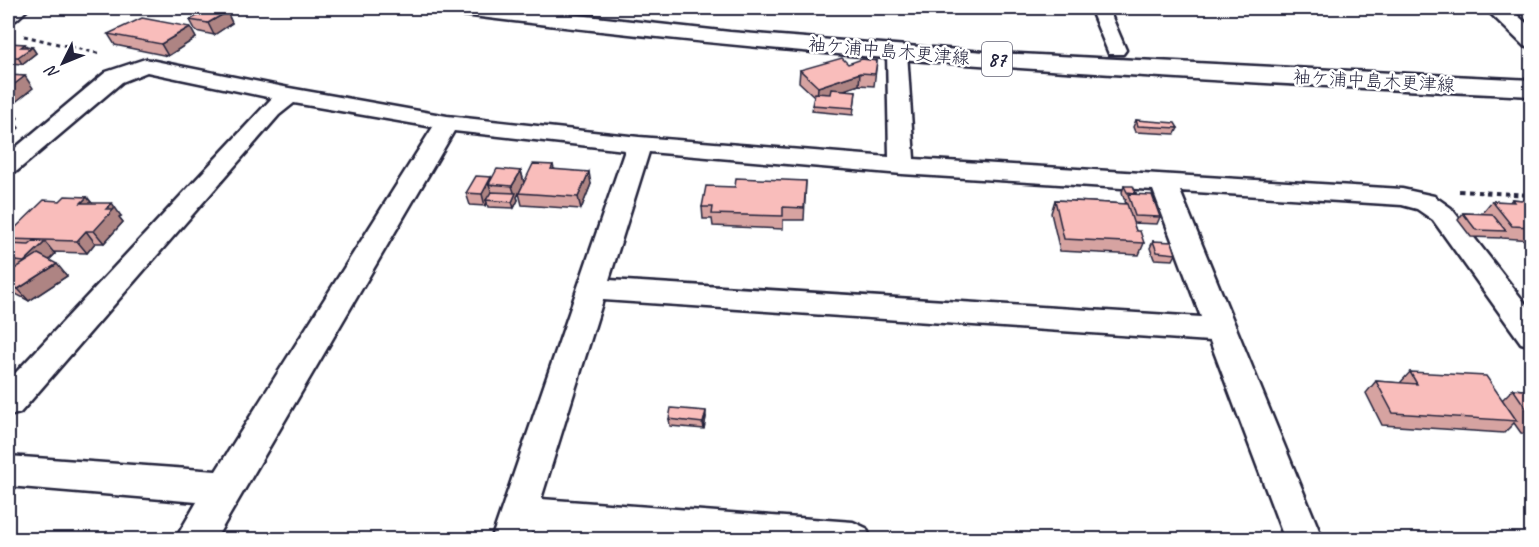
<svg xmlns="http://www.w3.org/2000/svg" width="1539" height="547" font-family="Caveat,'Klee One',sans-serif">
<rect width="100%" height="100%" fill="#fff"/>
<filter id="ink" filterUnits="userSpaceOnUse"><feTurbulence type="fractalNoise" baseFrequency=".0167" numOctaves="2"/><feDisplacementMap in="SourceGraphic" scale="12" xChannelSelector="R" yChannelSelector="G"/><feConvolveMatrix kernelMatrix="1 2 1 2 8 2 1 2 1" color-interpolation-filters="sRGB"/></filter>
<g filter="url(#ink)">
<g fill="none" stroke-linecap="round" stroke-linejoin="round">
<!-- minor casing -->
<g stroke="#22223b" stroke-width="5">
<path id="minor" d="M1090 8H1108L1126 50 1123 54H1109Z
M897 46 904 48 907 52 914 159 1402 189 1434 196 1451 208 1532 312V346L1521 343 1433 220 1417 209 1402 205 1180 191 1323 540H1285L1210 341 603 300 541 499 853 522 866 528 872 540H628L531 532 529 540H491L625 150 454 131 215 540H175L197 502 8 486V456L216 471 433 127 294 103 279 115 20 413 8 416V381L272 98 147 72 122 82 17 171 8 174V154L106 72 145 59 289 88 447 116 639 137 889 157 887 52 890 48ZM649 152 902 174 1153 190 1201 317 609 280Z"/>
</g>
<!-- tertiary casing -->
<g stroke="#22223b" stroke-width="5">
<path id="tertiary" d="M8 8H29L16 20 8 22Z
M1485 8H1509L1532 28V48L1524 46Z"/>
</g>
<!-- primary casing -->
<g stroke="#22223b" stroke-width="5">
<path id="primary" d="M453 8H515L730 32 997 53 1532 80V96C1174 80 819 60 464 15L456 13Z"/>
</g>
<!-- path-far1 -->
<path stroke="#22223b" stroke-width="3" stroke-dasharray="4 4" stroke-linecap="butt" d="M24 36 101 54"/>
<!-- path -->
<path stroke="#22223b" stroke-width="4" stroke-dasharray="4.5 4.5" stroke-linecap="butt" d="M1459 191 1532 195"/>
<!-- minor -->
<use href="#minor" fill="#fff" fill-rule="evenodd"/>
<!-- tertiary -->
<use href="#tertiary" fill="#fff" fill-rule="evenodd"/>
<!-- primary -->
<use href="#primary" fill="#fff" fill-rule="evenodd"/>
</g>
<!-- wall -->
<path fill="#d6a3a1" stroke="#22223b" stroke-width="1.5" d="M227 12 232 23 214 35 196 31 190 20Z
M190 27 196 38 168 56 115 45 108 34Z
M8 43 32 47 36 53 22 64 8 63Z
M877 61 874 86 859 85 844 90 856 91 853 115 812 111 814 96 799 82 800 70Z
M1136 120 1178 128 1175 134 1135 132 1133 127Z
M553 165 554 169 591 184 581 209 522 205 519 193 517 197 518 200 514 208 488 207 487 203 485 206 470 205 466 193 521 171 524 182Z
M806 181 804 220H783V229L713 226 712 219H703L702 207 735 187Z
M1124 186 1136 193 1135 194 1160 217 1157 224 1133 223 1136 231 1144 243 1139 255 1060 251 1051 213 1055 200 1126 204 1125 201 1126 199H1124L1122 192Z
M87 197 92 203 121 216 119 217 123 222 104 243H95L87 253 53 252 55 254 49 260 67 276 29 301 10 291 8 288V273L10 272H8V244H9L8 242V235L60 201Z
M1512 199 1532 201V240L1502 238 1501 237 1500 238 1471 237 1458 220 1463 213 1482 214V213L1492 201 1510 202Z
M1153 241 1176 254 1173 260 1154 259 1150 248Z
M1410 372 1502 400 1513 389 1532 391V434L1521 433 1514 423 1504 433 1382 425 1366 393 1376 381 1400 383Z
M706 417 704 429 670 426 669 419Z"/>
<!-- shaded-wall -->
<path fill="#ae8483" stroke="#22223b" stroke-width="1.5" d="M227 12 232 23 214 35 208 23Z
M190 27 196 38 168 56 161 44Z
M25 44 29 50 32 47 36 53 22 64 18 57 21 47Z
M860 73 859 85 817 99 818 87Z
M25 76 33 88 8 108V89Z
M9 106 18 118 14 122 19 128 9 136 12 140 8 144V108Z
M521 171 524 183 517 197 518 200 514 208 512 202 515 195 512 186Z
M589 172 591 184 581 209 578 197Z
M491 177 493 185 489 184 492 194 486 200 487 203 485 206 482 194Z
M87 197 96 209 81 203Z
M112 203 121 216 119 217 123 222 104 243 94 231 106 209Z
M86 231 95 243 87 253 77 241Z
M45 242 55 254 35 274 24 262Z
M57 264 67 276 29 301 18 289Z
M706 411V417L704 429 703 423Z"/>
<!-- building -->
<path fill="#f9bdbb" stroke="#22223b" stroke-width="1.5" d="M209 9 227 12 208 23 190 20Z
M142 18 190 27 161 44 108 34Z
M8 43 25 44 21 47H32L18 57H8Z
M842 58 848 64 862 59 877 61 875 74 860 73 818 87 800 70Z
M8 75 25 76 8 89Z
M831 89 856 91 854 108 812 105 815 93 830 94Z
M1136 120 1175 123 1178 128 1138 126Z
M533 164 553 165 551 169 589 172 578 197 519 193Z
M497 169 521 171 512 186 489 184Z
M476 176 491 177 482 194 466 193Z
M736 178 806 181 804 208 783 207V216L712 214 713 207H702L706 186 735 187Z
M1124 186H1133L1136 193 1127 192Z
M491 192 516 193 512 202 486 200Z
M1128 194 1152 195 1160 217 1135 216Z
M65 196 87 197 81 203H112L106 209H114L94 231H86L77 241 8 239V235L44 200 60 201Z
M1512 199 1532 201V227L1512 226 1492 201 1514 202Z
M1055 200 1127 204 1136 231H1140L1144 243 1064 239Z
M1463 213 1492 214 1506 231 1476 230Z
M34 241 45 242 24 262 8 260V244L29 245Z
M1153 241 1172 242 1176 254 1157 252Z
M38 254 57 264 18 289 8 283V273Z
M1410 372 1486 376 1517 421 1393 413 1376 381 1417 384Z
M1513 389 1532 391V417Z
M671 408 706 411 703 423 669 419Z"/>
</g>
<g text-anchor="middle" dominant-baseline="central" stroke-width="5" stroke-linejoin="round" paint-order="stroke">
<!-- far-street labels -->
<g font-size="18" fill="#22223b" stroke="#fff">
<text transform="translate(889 51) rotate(5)">袖ケ浦中島木更津線</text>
<text transform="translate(1374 81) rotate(3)">袖ケ浦中島木更津線</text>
</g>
<!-- shield labels -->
<rect fill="#fff" stroke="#646476" stroke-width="1.5" x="982" y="42" width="30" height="34" rx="4.5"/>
<g font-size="20" font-weight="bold" fill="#22223b">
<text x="997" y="59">87</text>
</g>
</g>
<!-- margin -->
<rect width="1539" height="547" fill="none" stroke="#fff" stroke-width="30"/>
<rect x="15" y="15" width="1509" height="517" fill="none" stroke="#22223b" stroke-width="2" filter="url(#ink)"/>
<!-- north arrow -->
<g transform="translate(63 63) rotate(227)" stroke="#ffffff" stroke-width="4.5" paint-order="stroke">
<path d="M0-4.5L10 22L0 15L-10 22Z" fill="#22223b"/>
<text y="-9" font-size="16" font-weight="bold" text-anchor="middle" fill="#22223b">N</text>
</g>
</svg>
